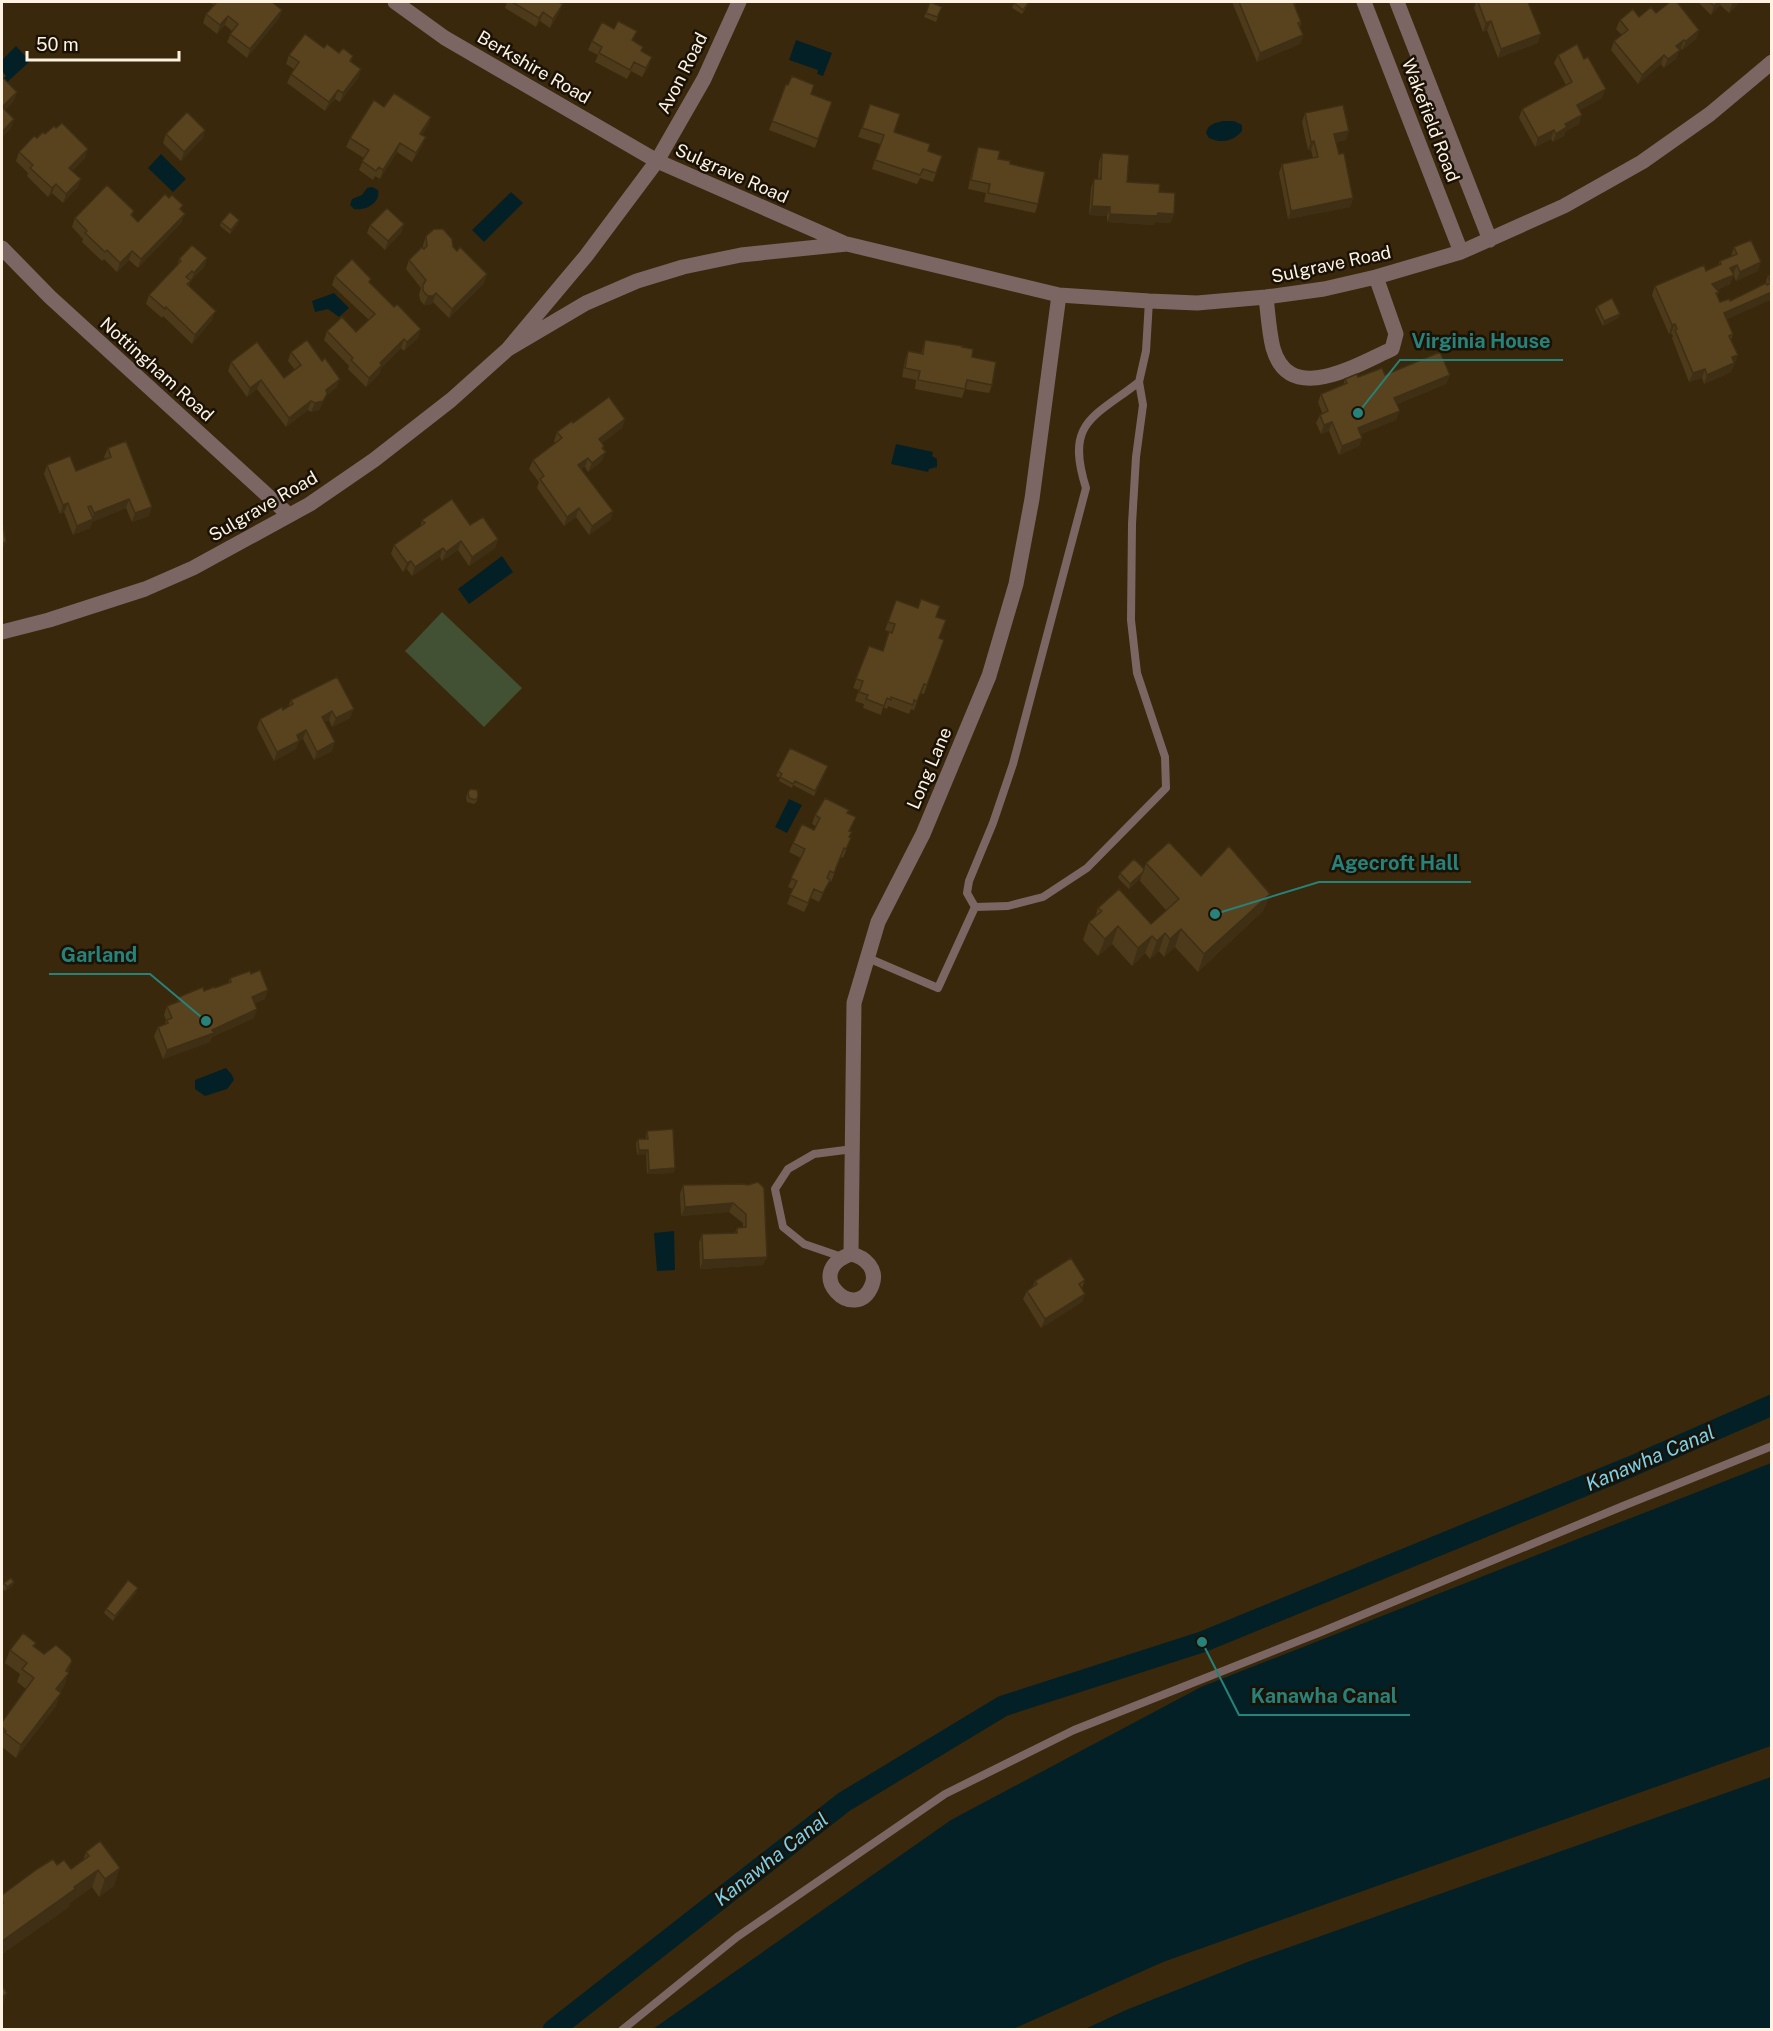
<svg xmlns="http://www.w3.org/2000/svg" width="1773" height="2031" font-family="'Public Sans',sans-serif">
<rect width="100%" height="100%" fill="#39280b"/>
<!-- green -->
<path fill="#425034" d="M442 612 522 688 484 727 405 651Z"/>
<!-- water -->
<path fill="#042027" d="M796 40 832 53 823 76 817 74 818 70 789 60Z
M16 46 30 61 4 85 2 81V60Z
M1223 121H1234L1242 125V131C1234 141 1221 144 1209 138L1206 133C1208 124 1215 123 1223 121Z
M161 154 186 179 173 192 148 168Z
M372 187 378 190C381 203 365 211 354 209L350 205 352 199 362 195 367 188Z
M511 192 523 203 484 242 472 230Z
M334 293 349 308 339 317 328 309 315 312 312 301Z
M896 444 933 452 932 456 937 459V467L929 469 928 472 891 464Z
M502 556 513 572 469 604 458 589Z
M789 799 802 805 787 833 775 827Z
M226 1068 232 1075 234 1080 227 1089 205 1096 195 1089V1080Z
M674 1231 675 1270 657 1271 654 1233Z
M1771 1463V1746L1163 1962 1013 2029H653L951 1820 1201 1687Z
M1771 1777V2029H1085L1126 2010 1250 1961Z"/>
<g fill="none" stroke-linecap="round" stroke-linejoin="round">
<!-- canal -->
<path stroke="#042027" stroke-width="21" d="M553 2030 844 1802 1003 1706 1202 1642 1630 1467 1772 1405"/>
<!-- service -->
<path stroke="#7b6664" stroke-width="8" d="M975 907 967 893 969 881 993 823 1013 764 1086 488C1065 422 1093 418 1139 382
M868 958 938 988 975 907 1008 906 1043 897 1087 868 1166 788 1165 757 1137 673 1131 620 1132 524 1136 457 1143 405 1139 382 1146 351 1149 301
M842 1257 804 1244 783 1227 775 1189 788 1169 814 1154 853 1149
M622 2030 737 1937 945 1794 1074 1730 1321 1632 1623 1506 1772 1446"/>
<!-- minor -->
<path stroke="#7b6664" stroke-width="15" d="M395 2 445 38 657 161 704 79 739 2
M1364 2 1461 252
M1397 2 1490 240
M2 248 50 297 289 515
M1266 297C1268 314 1269 332 1273 348 1290 407 1358 364 1392 349L1396 334 1376 277
M508 349 586 303 637 281 683 267 741 255 847 244 1059 295 1149 301 1197 303 1266 297 1324 289 1376 277 1461 252 1564 206 1642 162 1710 114 1772 62
M2 632 49 620 145 589 193 568 310 504 374 460 451 400 508 349 586 256 657 161 844 243
M851 1254C865 1257 878 1269 872 1285 856 1326 800 1272 851 1254L854 1003 878 922 923 834 989 676 1016 584 1032 499 1059 295"/>
</g>
<!-- wall -->
<path fill="#4d3a1a" d="M209 2H272L282 10 279 18 247 58 227 42 232 31 225 25 217 34 203 23 206 14 214 5Z
M507 2H558L559 13 550 28 540 21 536 27 505 8Z
M930 2 942 7 936 22 924 17Z
M1030 2 1022 14 1012 8 1014 3Z
M1232 2H1295L1296 4 1295 6 1301 22 1300 27 1303 35 1300 44 1257 62Z
M1476 2H1528L1538 43 1498 58 1487 30 1483 32 1474 8Z
M1698 2H1740L1729 13 1720 5 1711 15Z
M1656 13 1699 30 1696 39 1682 50 1681 48 1679 50 1676 59 1664 68 1661 64 1638 84 1611 50 1614 41 1622 35 1616 29 1620 20Z
M592 41H633L642 51 649 66 642 77 631 71 627 79 595 62 598 55 588 50Z
M324 48 353 56 351 62 361 69 358 78 340 102 335 99 325 111 287 83 291 74 294 69 286 64 289 55Z
M1558 55 1602 98 1580 110 1579 124 1566 131 1564 136 1553 142 1551 139 1535 147 1519 118 1522 109 1566 85 1554 63Z
M786 84 832 102 815 148 769 130Z
M870 104 894 132 928 151 942 156 933 182 920 178 917 184 872 169 880 144 858 137Z
M384 107 431 117 428 126 422 135V146L412 162 397 152 380 179 375 176 373 180 359 170 364 158 346 147 350 138Z
M1305 113 1346 140 1336 142 1339 154 1353 198 1350 207 1288 219 1279 173 1282 164 1313 158 1311 150H1308L1302 122Z
M205 130 202 139 181 161 163 143 166 134Z
M45 134 85 158 72 171 81 179 77 188 63 203 52 193 48 197 27 176 28 173 16 161 19 152Z
M978 147 1010 164 1038 204 1035 213 984 202 986 193 968 189 975 156Z
M1102 153 1127 182 1159 192 1171 223 1155 222 1154 225 1107 222V216L1089 215 1091 188 1094 179H1098L1099 162Z
M181 210 185 214 181 223 138 268 129 260 117 272 104 259 102 261 82 242 83 239 72 227 75 218 134 211 132 216 138 222Z
M239 220 238 224 230 234 220 226 221 222Z
M404 224 401 233 385 250 367 233 370 225Z
M426 236 453 247 457 251 487 274 484 283 449 318 433 302 430 305H424L420 300 419 294 421 288 406 269 409 260 423 247V245Z
M1734 247 1758 271 1736 281 1733 274 1730 284 1717 290 1719 292 1717 295 1720 302 1730 301 1765 284 1768 276 1772 275V302L1770 300 1727 319 1733 334 1731 340 1738 355 1731 372 1704 384 1702 378 1689 382 1672 338 1673 336 1671 333 1669 334 1652 295 1655 286 1706 271 1718 266 1720 261 1731 256Z
M207 258 204 267 190 281 189 286 212 320 192 344 163 316 162 318 146 304 149 295 177 266 179 259Z
M335 276 370 283 418 338 404 351 401 348 381 368 379 374 366 387 348 369 349 366 324 340 327 331 356 332 369 320 332 285Z
M1597 306 1620 314 1618 318 1603 326 1595 310Z
M925 340 962 347 972 357 992 385 989 393 965 389 962 398 915 389 916 380 902 377 905 360 908 351 921 354Z
M291 352 337 387 326 396 319 410 311 412 308 410 286 427 257 389 247 397 228 371 231 362 284 378 295 370 288 361Z
M1385 375H1450L1446 384 1397 404 1396 420 1361 434 1362 438 1359 446 1339 455 1329 431 1321 434 1316 423 1320 415 1322 413 1318 402 1321 394 1343 385 1345 379Z
M625 419 622 428 602 443 604 446 602 461 588 472 585 467 581 469 613 511 610 520 589 535 576 517 564 526 537 488 539 482 529 469 533 460 555 443 554 441 557 432 573 423Z
M108 448 149 516 132 522 126 508 92 522 90 528 73 535 64 512 60 514 44 474 47 465 76 471 105 459 104 457Z
M422 520 470 525 498 539 495 548 469 566 458 550 442 561 440 557 412 576 407 569 403 572 391 554 394 545 420 527Z
M896 600 936 617 939 638 944 640 924 694 920 693 914 710 911 709 909 714 888 706 887 709 883 707 881 715 863 708 864 704 855 701 859 690 853 688 869 646 883 651 892 633 885 630Z
M337 677 350 718 332 727 329 720 325 722 332 751 314 760 303 739 299 741 296 749 274 761 257 728 260 719 288 707 291 700Z
M778 771H826L814 796 793 785 792 788 779 781 780 778 776 776Z
M468 792 478 797 477 801 474 804 467 802 466 797Z
M848 813 856 817 850 831V838H851L843 858 841 857 831 882 829 881 819 902 811 898 804 912 787 904 793 889 788 887 801 858 789 852 793 843 814 830 816 826 812 824 815 815Z
M1146 863 1201 876 1270 894 1263 911 1198 972 1175 947 1164 957 1159 951 1150 959 1145 953 1132 966 1112 944 1098 956 1083 940 1089 922 1095 917 1098 908 1151 924 1166 910 1140 881 1141 877 1129 889 1118 878 1120 873 1144 869Z
M230 978 265 999 255 1003 254 1018 212 1037 210 1042 163 1059 154 1036 158 1027 165 1025 166 1020 164 1015 167 1006 177 1002 179 997 215 988 228 983Z
M647 1131 674 1173 647 1174 646 1154 637 1155 636 1143 638 1139H646V1135Z
M743 1184 767 1257 763 1265 700 1269 699 1243 702 1234 735 1233 737 1228 743 1227V1223L729 1212 681 1216 680 1194 683 1185Z
M1085 1280 1082 1288 1085 1294 1082 1302 1041 1328 1023 1299 1027 1291 1033 1286 1035 1281Z
M14 1582 12 1586 5 1591 2 1588 4 1583Z
M137 1592 113 1621 104 1613 106 1609Z
M36 1643 34 1647 44 1654 72 1661 64 1686 60 1692 56 1706 16 1758 2 1747V1722L26 1689 17 1682 20 1674 5 1663 10 1650Z
M86 1852 114 1886 99 1897 92 1887 70 1903 69 1907 2 1954V1895L57 1865 71 1869 83 1861Z"/>
<!-- shaded-wall -->
<path fill="#3e2f15" d="M1718 2H1721L1720 5 1711 15 1714 6Z
M1735 2H1740L1729 13 1732 4Z
M563 4 559 13 550 28 553 19Z
M282 10 279 18 247 58 250 49Z
M543 12 540 21 536 27 539 18Z
M228 16 225 25 217 34 220 25Z
M1491 21 1487 30 1483 32 1486 23Z
M1699 30 1696 39 1682 50 1686 41Z
M1541 34 1538 43 1498 58 1501 49Z
M1303 35 1300 44 1257 62 1260 53Z
M1684 40 1681 48 1673 55 1676 46Z
M1680 50 1676 59 1664 68 1668 59Z
M1664 55 1661 64 1638 84 1642 75Z
M652 57 649 66 642 77 646 68Z
M361 69 358 78 340 102 343 93Z
M1606 89 1602 98 1574 114 1577 105Z
M338 90 335 99 325 111 329 102Z
M17 92 14 101 2 113V107Z
M1582 115 1579 124 1566 131 1564 136 1553 142 1556 134 1565 124Z
M431 117 428 126 417 143 420 134Z
M14 119 11 128 2 138V132Z
M205 130 202 139 181 161 184 152Z
M1554 130 1551 139 1535 147 1538 138Z
M1349 131 1346 140 1331 143 1334 134Z
M426 137 422 146 412 162 416 153Z
M1314 141 1311 150H1308L1311 142Z
M400 143 397 152 380 179 383 170Z
M88 149 85 158 66 177 69 168Z
M81 179 77 188 63 203 66 194Z
M56 184 52 193 48 197 52 188Z
M1353 198 1350 207 1288 219 1291 211Z
M1092 206 1110 207 1107 216 1089 215Z
M1158 213 1174 214 1171 223 1155 222 1154 225 1107 222 1110 214Z
M185 214 181 223 138 268 141 259Z
M239 220 238 224 230 234 231 230Z
M404 224 401 233 385 250 388 241Z
M132 251 129 260 117 272 120 263Z
M207 258 204 267 191 281 194 273Z
M1761 262 1758 271 1736 281 1740 272Z
M1737 265 1733 274 1730 268Z
M487 274 484 283 449 318 452 309Z
M1734 275 1730 284 1709 293 1712 284Z
M1772 292 1770 300 1721 322 1724 313Z
M436 293 433 302 430 305H424L428 296Z
M216 311 212 320 192 344 195 335Z
M1620 314 1618 318 1603 326 1604 321Z
M1675 324 1671 333 1669 334 1672 325Z
M421 329 418 338 404 351 407 342Z
M404 339 401 348 381 368 379 374 366 387 369 378 380 363Z
M1738 355 1731 372 1704 384 1707 375 1732 357Z
M1705 369 1702 378 1689 382 1693 373Z
M1450 375 1446 384 1391 406 1394 398Z
M340 379 337 387 326 396 319 410 311 412 315 403 326 390Z
M261 380 257 389 247 397 250 388Z
M311 401 308 410 286 427 289 418Z
M1400 411 1396 420 1355 437 1358 428Z
M625 419 622 428 596 448 599 439Z
M1332 422 1329 431 1321 434 1324 425Z
M1362 438 1359 446 1339 455 1342 446Z
M606 452 602 461 588 472 592 463Z
M588 458 585 467 575 474 578 465Z
M129 499 126 508 92 522 90 528 73 535 77 526 92 520 94 513Z
M68 503 64 512 60 514 63 505Z
M152 507 149 516 132 522 135 513Z
M579 508 576 517 564 526 567 517Z
M613 511 610 520 589 535 592 526Z
M498 539 495 548 469 566 472 557Z
M461 541 458 550 442 561 446 552Z
M6 542 2 551V543Z
M443 548 440 557 412 576 415 567Z
M411 561 407 569 403 572 407 563Z
M354 709 350 718 332 727 336 718Z
M332 711 329 720 319 726 322 717Z
M306 730 303 739 299 741 296 749 274 761 277 752 297 735Z
M335 742 332 751 314 760 317 752Z
M1143 872 1141 877 1129 889 1130 884Z
M1270 894 1263 911 1198 972 1204 954Z
M1118 926 1112 944 1098 956 1105 939Z
M1181 929 1175 947 1164 957 1170 939Z
M1165 933 1159 951 1150 959 1157 941Z
M1152 936 1145 953 1132 966 1138 948Z
M268 990 265 999 249 1005 252 997Z
M257 1009 254 1018 212 1037 210 1042 163 1059 167 1050Z
M639 1150H648L646 1154 637 1155Z
M675 1168 674 1173 647 1174 649 1170Z
M733 1203 729 1212 681 1216 685 1207Z
M767 1257 763 1265 700 1269 703 1260Z
M1085 1294 1082 1302 1041 1328 1045 1319Z
M14 1582 12 1586 5 1591 7 1587Z
M138 1588 137 1592 113 1621 115 1616Z
M72 1661 64 1686 51 1703 56 1689Z
M61 1693 56 1706 16 1758 21 1745Z
M120 1868 114 1886 99 1897 105 1879Z
M98 1870 92 1887 70 1903 69 1907 2 1954V1941Z
M7 1993 2 2008V1997Z"/>
<!-- building -->
<path fill="#59431e" stroke="#3e2f15" stroke-width="1.5" d="M217 2H272L282 10 250 49 230 34 238 24 228 16 220 25 206 14Z
M512 2H558L563 4 553 19 543 12 539 18Z
M930 2 942 7 937 17 926 13Z
M1015 2H1029L1023 10 1014 3Z
M1239 2H1295L1296 4H1294L1301 22 1298 23 1303 35 1260 53Z
M1478 2H1528L1541 34 1501 49 1491 21 1486 23Z
M1670 2H1677L1699 30 1686 41 1684 40 1676 46 1680 50 1668 59 1664 55 1642 75 1614 41 1628 30 1620 20 1633 9 1639 17 1651 7 1656 13Z
M1710 2H1718L1714 6Z
M618 21 637 31 632 40 643 47 641 51 652 57 646 68 634 62 630 70 599 53 602 47 592 41 602 22 614 29Z
M305 34 324 48 327 44 339 53 343 48 353 56 350 61 361 69 343 93 338 90 329 102 291 74 299 62 289 55Z
M1577 44 1584 59 1588 57 1606 89 1577 105 1582 115 1565 124 1567 127 1556 134 1554 130 1538 138 1522 109 1572 82 1558 55Z
M2 72 5 76 3 78 17 92 2 107 14 119 2 132Z
M792 76 814 85 811 94 832 102 818 139 772 121 786 84 788 85Z
M394 93 431 117 420 134 426 137 416 153 400 143 383 170 379 167 376 171 362 161 369 150 350 138 374 100 384 107Z
M870 104 900 114 894 132 930 144 928 151 942 156 936 173 923 169 920 175 875 160 884 135 862 128Z
M1343 105 1349 131 1334 134 1339 154 1344 153 1353 198 1291 211 1282 164 1318 157 1314 141 1311 142 1305 113Z
M187 112 205 130 184 152 166 134Z
M62 123 88 149 69 168 81 179 66 194 56 184 52 188 30 168 33 165 19 152 34 136 37 138 43 132 45 134 54 126 56 128Z
M978 147 1000 151 998 159 1010 161V164L1045 172 1038 204 988 193 990 184 971 180Z
M1102 153 1129 155 1127 182 1160 184 1159 192 1175 193 1174 214 1158 213 1157 216 1110 214V207L1092 206 1094 179H1101Z
M107 185 134 211 131 215 138 222 165 194 169 198 172 195 183 205 180 209 185 214 141 259 132 251 120 263 107 250 105 252 85 233 87 231 75 218Z
M387 208 404 224 388 241 370 225Z
M230 212 239 220 231 230 221 222Z
M434 229H443L452 239 453 247 457 251 460 247 487 274 452 309 436 293 433 296H428L423 291V285L426 280 409 260 422 247 424 249 427 246 426 236Z
M1751 240 1761 262 1740 272 1737 265 1730 268 1734 275 1712 284 1719 292 1716 293 1720 302 1729 299 1730 301 1766 283 1767 285 1771 283 1768 276 1772 275V292L1724 313 1733 334 1729 336 1738 355 1732 357 1734 363 1707 375 1705 369 1693 373 1675 330 1677 329 1675 324 1672 325 1655 286 1704 265 1706 271 1721 264 1720 261 1737 254 1734 247Z
M192 245 207 258 194 273 192 271 186 277 191 281 187 284 216 311 195 335 166 307 165 309 149 295 181 261 179 259Z
M352 259 371 279 369 282 394 307 397 304 421 329 407 342 404 339 380 363 382 365 369 378 351 360 353 358 327 331 342 317 356 332 375 314 335 276Z
M1612 298 1620 314 1604 321 1597 306Z
M307 340 322 361 325 358 340 379 326 390 327 394 323 401 315 403 311 401 289 418 261 380 250 388 231 362 257 342 284 378 301 365 291 352Z
M925 340 963 346 962 347 973 349 972 357 996 362 992 385 967 380 965 389 918 380 920 371 905 368 908 351 923 354Z
M1440 352 1450 375 1394 398 1400 411 1358 428 1362 438 1342 446 1332 422 1324 425 1320 415 1328 411 1321 394 1347 383 1345 379 1357 374 1358 377 1382 368 1385 375Z
M609 397 625 419 599 439 604 446 602 448 606 452 592 463 588 458 578 465 613 511 592 526 579 508 567 517 540 479 544 476 533 460 562 438 557 432 572 421 573 423Z
M126 441 152 507 135 513 129 499 94 513 91 506 88 507 93 519 77 526 68 503 63 505 47 465 70 456 76 471 111 457 108 448Z
M452 499 470 525 483 517 498 539 472 557 461 541 446 552 443 548 415 567 411 561 407 563 394 545 425 523 422 520Z
M2 521 6 542 2 543Z
M921 599 940 606 936 617 946 620 939 638 944 640 927 685 924 684 917 701 914 700 913 705 891 697V700L887 698 884 706 866 699 868 695 859 692 863 681 856 679 869 646 883 651 889 632 892 633 895 624 888 622 896 600 918 608Z
M337 677 354 709 336 718 332 711 322 717 335 742 317 752 306 730 297 735 299 741 277 752 260 719 282 707 283 710 293 704 291 700Z
M790 748 828 766 815 791 795 781 793 784 780 777 782 774 778 771Z
M470 789 477 790 478 793V797L475 800 469 798 468 792Z
M825 798 849 810 847 813 856 817 849 831 852 832 849 837 851 838 846 849 844 848 834 873 830 871 827 878 830 880 823 893 814 889 808 903 790 895 797 881 791 878 805 849 793 843 802 824 814 830 820 818 815 815Z
M1169 842 1201 876 1229 846 1270 894 1204 954 1181 929 1170 939 1165 933 1157 941 1152 936 1138 948 1118 926 1105 939 1089 922 1102 911 1098 908 1119 889 1151 924 1179 899 1146 863Z
M1134 859 1144 869 1143 872 1130 884 1120 873Z
M260 970 268 990 252 997 257 1009 212 1030 214 1033 167 1050 158 1027 168 1023 167 1020 172 1018 167 1006 180 1001 179 997 203 987 204 991 214 987 215 988 231 982 230 978 250 971 251 974Z
M673 1129 675 1168 649 1170 648 1150H639L638 1139H648L647 1131Z
M758 1182 764 1188 767 1257 703 1260 702 1234 737 1233V1228L746 1227V1214L733 1203 685 1207 683 1185 743 1184 748 1185Z
M1071 1258 1085 1280 1079 1284 1085 1294 1045 1319 1027 1291 1037 1284 1035 1281Z
M11 1578 14 1582 7 1587 4 1583Z
M128 1580 138 1588 115 1616 106 1609Z
M23 1633 36 1643 33 1646 44 1654 56 1645 70 1657 72 1661 66 1671 69 1673 56 1689 61 1693 21 1745 4 1732 6 1731 2 1727V1722L34 1678 22 1669 27 1663 10 1650Z
M100 1841 120 1868 105 1879 98 1870 74 1887 75 1889 2 1941V1904L3 1903 2 1900V1895L37 1869 53 1859 57 1865 64 1860 71 1869 89 1856 86 1852Z
M2 1986 7 1993 2 1997Z"/>
<g text-anchor="middle" dominant-baseline="central" stroke-width="5" stroke-linejoin="round" paint-order="stroke">
<!-- street labels -->
<g font-size="18" fill="#fef3e3" stroke="#1a1207">
<text transform="translate(534 67) rotate(30)">Berkshire Road</text>
<text transform="translate(682 73) rotate(-63)">Avon Road</text>
<text transform="translate(1431 120) rotate(69)">Wakefield Road</text>
<text transform="translate(732 173) rotate(24)">Sulgrave Road</text>
<text transform="translate(1331 264) rotate(-12)">Sulgrave Road</text>
<text transform="translate(157 369) rotate(42)">Nottingham Road</text>
<text transform="translate(263 506) rotate(-30)">Sulgrave Road</text>
<text transform="translate(929 768) rotate(-67)">Long Lane</text>
</g>
<!-- water labels -->
<g font-size="20" font-style="italic" fill="#7bd1ea" stroke="#1a1207">
<text transform="translate(1650 1458) rotate(-23)">Kanawha Canal</text>
<text transform="translate(771 1859) rotate(-38)">Kanawha Canal</text>
</g>
</g>
<!-- callouts -->
<path fill="none" stroke="#27827a" stroke-width="2" d="M1358 413L1400 360H1563M1215 914L1319 882H1471M206 1021L150 974H49M1202 1642L1239 1715H1410"/>
<g fill="#27827a" stroke="#1a1207" stroke-width="2">
<circle cx="1358" cy="413" r="6"/>
<circle cx="1215" cy="914" r="6"/>
<circle cx="206" cy="1021" r="6"/>
<circle cx="1202" cy="1642" r="6"/>
</g>
<g font-size="20" text-anchor="middle" font-weight="bold" fill="#27827a" stroke="#1a1207" stroke-width="5" stroke-linejoin="round" paint-order="stroke">
<text x="1481" y="348">Virginia House</text>
<text x="1395" y="870">Agecroft Hall</text>
<text x="99" y="962">Garland</text>
<text x="1324" y="1703">Kanawha Canal</text>
</g>
<!-- border -->
<rect width="1773" height="2031" fill="none" stroke="#fef3e3" stroke-width="6"/>
<!-- scale -->
<path d="M27 51v9h152v-9" fill="none" stroke="#fef3e3" stroke-width="3"/>
<text x="36" y="51" font-size="18" fill="#fef3e3" stroke="#1a1207" stroke-width="4.5" paint-order="stroke">50 m</text>
</svg>
